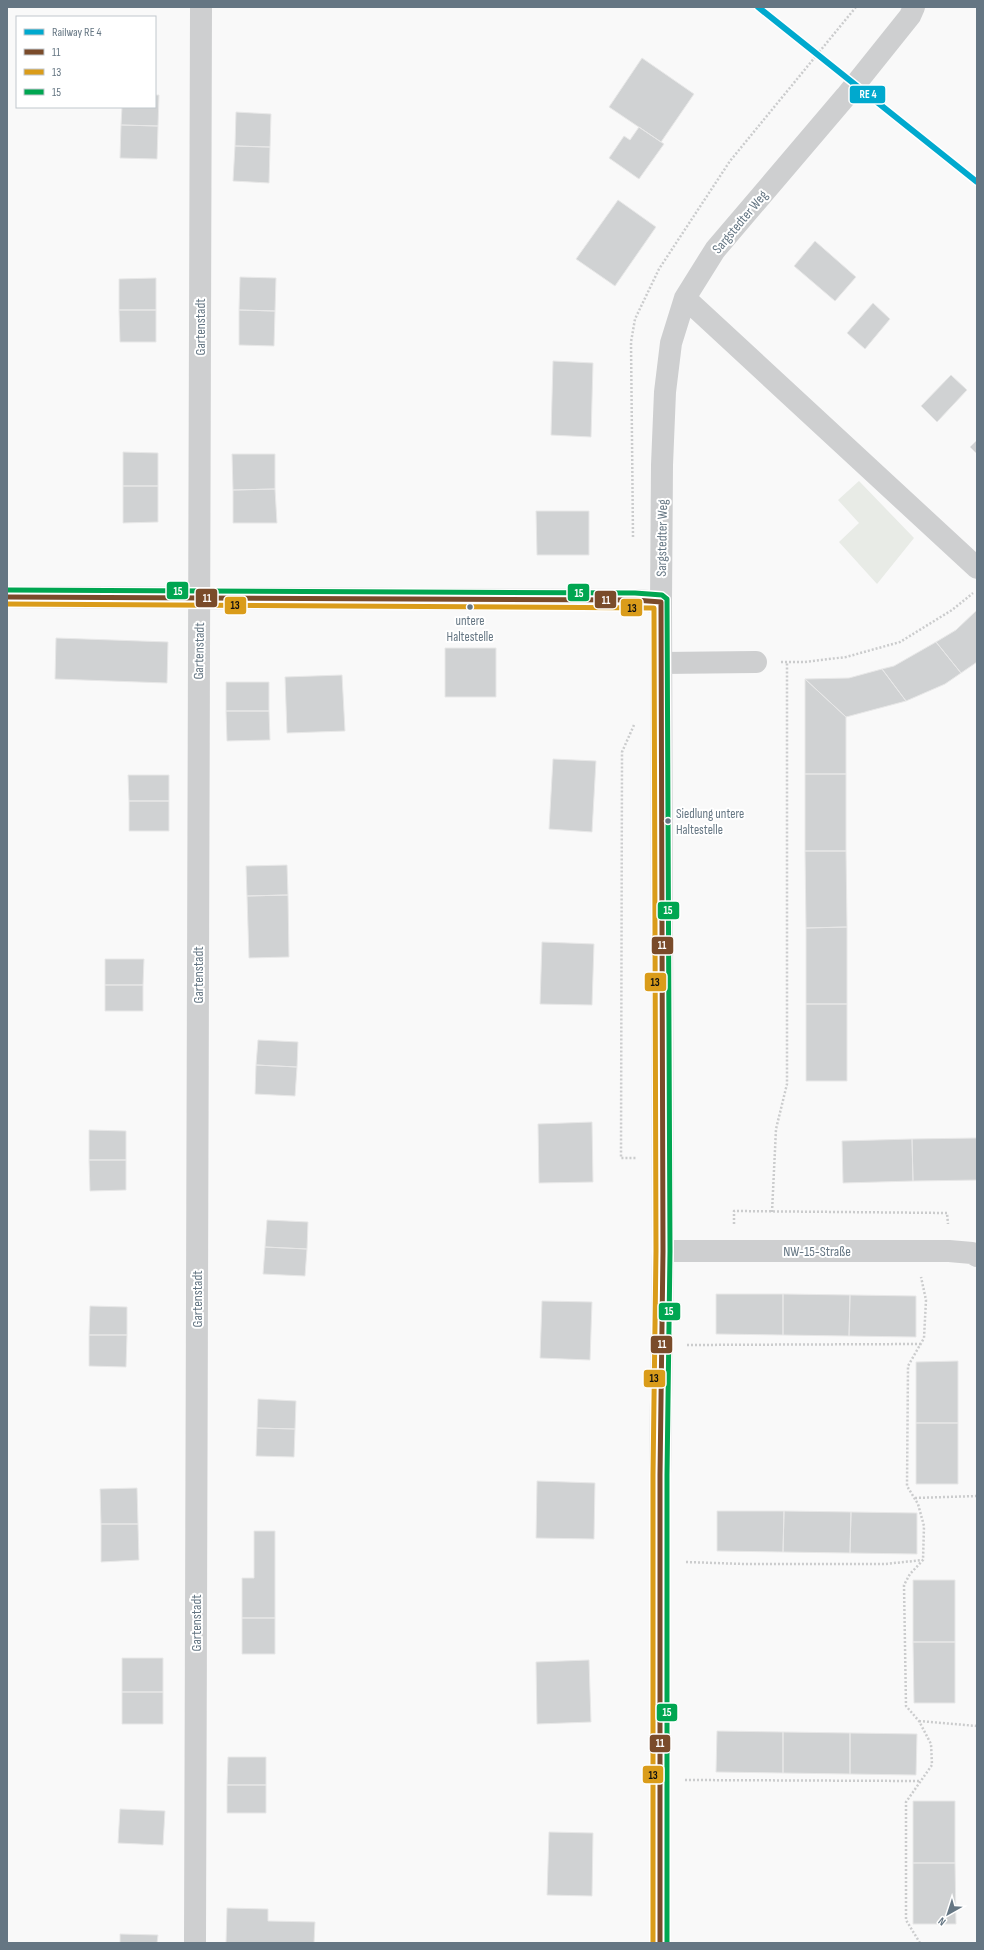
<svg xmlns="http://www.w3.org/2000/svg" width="984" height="1950" font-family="'Sofia Sans Condensed',sans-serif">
<rect width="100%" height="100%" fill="#f9f9f9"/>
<!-- green -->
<path fill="#e8ebe6" d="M859 481 914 538 877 584 839 542 859 523 838 500Z"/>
<!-- building -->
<path fill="#d0d2d3" stroke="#e8e8e8" d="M642 58 694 94 661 142 609 107Z
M155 95H159L158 126 121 125 122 107H155Z
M236 112 271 114 270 147 235 146Z
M121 125 158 126 157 159 120 158Z
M639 127 664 144 639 179 609 158 624 136 630 140Z
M235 146 270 147 269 183 233 181Z
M618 200 656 227 615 286 576 259Z
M815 241 856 277 835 301 794 266Z
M240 277 276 278 275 311 239 310Z
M156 278V310H119V279Z
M873 303 890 319 865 349 847 333Z
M119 310H156V342H120Z
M239 310 275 311 274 346 239 345Z
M553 361 593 363 591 437 551 435Z
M951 375 967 390 937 422 921 406Z
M977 440V454L970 447Z
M123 452 158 453V486H123Z
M232 454H275V489L233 490Z
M123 486H158V522L123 523Z
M275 489 277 523H233V490Z
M536 511H589V555H537Z
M977 610V662L961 673 936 642 956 630Z
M56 638 168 642 167 683 55 679Z
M936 642 961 673 945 684 906 701 882 669 894 666Z
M445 648H496V697H445Z
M882 669 906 701 846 717 805 679 849 678Z
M342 675 345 731 287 733 285 677Z
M805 679 846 717V774H805Z
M226 682H269V711H226Z
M226 711H269L270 740 227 741Z
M553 759 596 761 592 832 549 829Z
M805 774H846V851H805Z
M128 775H169V801H129Z
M129 801H169V831H129Z
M805 851H846L847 927 806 928Z
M287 865 288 895 247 896 246 866Z
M288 895 289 957 249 958 247 896Z
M847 927V1004H806V928Z
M542 942 594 944 592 1005 540 1004Z
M105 959H144L143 985H105Z
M105 985H143V1011H105Z
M806 1004H847V1081H806Z
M258 1040 298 1042 297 1067 256 1065Z
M256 1065 297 1067 295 1096 255 1094Z
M592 1122 593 1182 539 1183 538 1124Z
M89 1130 126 1131V1160H89Z
M977 1138V1180L913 1181 912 1139Z
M912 1139 913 1181 843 1183 842 1141Z
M89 1160H126V1190L90 1191Z
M267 1220 308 1222 307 1249 265 1247Z
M265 1247 307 1249 305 1276 263 1274Z
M716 1294H783V1335L716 1334Z
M783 1294 850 1295 849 1336 783 1335Z
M850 1295 916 1296V1337L849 1336Z
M542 1301 592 1302 590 1360 540 1358Z
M90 1306 127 1307V1335H89Z
M89 1335H127L126 1367 89 1366Z
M958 1361V1423H916V1362Z
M258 1399 296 1401 295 1429 257 1428Z
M916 1423H958V1484H916Z
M257 1428 295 1429 294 1457 256 1456Z
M537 1481 595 1483 594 1539 536 1538Z
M137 1488 138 1524H101L100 1489Z
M717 1511H784L783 1552 717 1551Z
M784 1511 851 1512 850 1553 783 1552Z
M851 1512 917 1513V1554L850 1553Z
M101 1524H138L139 1560 101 1562Z
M254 1531H275V1618H242V1578H254Z
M913 1580H955V1642H913Z
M242 1618H275V1654H242Z
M913 1642H955V1703H914Z
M122 1658H163V1692H122Z
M589 1660 591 1722 537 1724 536 1662Z
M122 1692H163V1724H122Z
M717 1731 783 1732V1773L716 1772Z
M783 1732 850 1733V1774L783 1773Z
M850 1733 917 1734 916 1775 850 1774Z
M228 1757H266V1785H227Z
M227 1785H266V1813H227Z
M913 1801H955V1863H913Z
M120 1809 165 1811 163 1845 118 1843Z
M549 1832 593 1833 592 1896 547 1895Z
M913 1863H955L956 1924H913Z
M227 1908 268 1909V1921L315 1922 314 1943H226Z
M120 1934 158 1935 157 1943H120Z"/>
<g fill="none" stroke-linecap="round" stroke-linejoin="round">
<!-- path -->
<path stroke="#cbcccd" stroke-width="2.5" stroke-dasharray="2 2" stroke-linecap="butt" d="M633 537 631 342 635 319 659 269 730 161 856 7
M781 662H805L846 657 900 642 952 610 973 593
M634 725 622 752 621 1158H637
M772 1212 776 1129 787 1084V662
M734 1224V1211L947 1213 948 1224
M687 1345 921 1344
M915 1498 977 1496
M686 1562 744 1564H885L923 1560
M919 1721 977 1726
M685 1780 920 1781
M920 1943 906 1920V1802L932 1765 931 1744 919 1721 906 1706 904 1585 910 1574 923 1560 924 1526 918 1504 907 1486 908 1366 924 1338 926 1300 921 1277"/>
<!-- minor -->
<path stroke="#cecfd0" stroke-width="22" d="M685 298 977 568
M7 597 635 600 661 602
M662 663 756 662
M663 1251H949L972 1253 977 1256
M195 1943 201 7
M660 1943V1475L663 1251 661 602 662 465 665 392 671 343 685 298 715 250 846 96 910 16 914 7"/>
<!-- bus-1 casing -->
<g stroke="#fff" stroke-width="8">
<path id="bus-1" d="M7 597 635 600 661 602 663 1251 660 1475V1943"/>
</g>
<!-- bus-2 casing -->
<g stroke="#fff" stroke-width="8">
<path id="bus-2" d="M7 604 654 608 656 1251 653 1475V1943"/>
</g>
<!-- bus-3 casing -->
<g stroke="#fff" stroke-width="8">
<path id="bus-3" d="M7 590 635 593 662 595 667 599 670 1251 667 1475V1943"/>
</g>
<!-- bus-1 -->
<use href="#bus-1" stroke="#7a4b2a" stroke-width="5"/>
<!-- bus-2 -->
<use href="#bus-2" stroke="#da9c1a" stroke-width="5"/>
<!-- bus-3 -->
<use href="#bus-3" stroke="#00a651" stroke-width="5"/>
<!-- rail-1 casing -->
<g stroke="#fff" stroke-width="9">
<path id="rail-1" d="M758 7 977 182"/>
</g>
<!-- rail-1 -->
<use href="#rail-1" stroke="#00a9ce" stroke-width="6"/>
</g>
<!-- markers -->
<g fill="#657683" stroke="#fff" stroke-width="1.5">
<circle cx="470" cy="607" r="3.5"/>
<circle cx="668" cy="821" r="3.5"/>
</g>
<g text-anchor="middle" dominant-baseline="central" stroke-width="4" stroke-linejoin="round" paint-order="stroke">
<!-- bus labels -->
<g font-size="13" fill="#657683" stroke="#fff">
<text x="470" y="621">untere<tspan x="470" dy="16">Haltestelle</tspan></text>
<text x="676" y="814" text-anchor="start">Siedlung untere<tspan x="676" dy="16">Haltestelle</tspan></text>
</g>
<!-- street labels -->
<g font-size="14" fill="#657683" stroke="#fff">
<text transform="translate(740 222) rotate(-50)">Sargstedter Weg</text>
<text transform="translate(200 327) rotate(-90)">Gartenstadt</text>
<text transform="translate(662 538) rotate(-89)">Sargstedter Weg</text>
<text transform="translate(199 651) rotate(-89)">Gartenstadt</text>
<text transform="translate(198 975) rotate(-90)">Gartenstadt</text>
<text x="817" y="1251">NW-15-Straße</text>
<text transform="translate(197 1299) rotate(-90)">Gartenstadt</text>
<text transform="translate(196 1623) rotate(-90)">Gartenstadt</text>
</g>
</g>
<g stroke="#fff" stroke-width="1.5">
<rect x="849" y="85" width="37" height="19" rx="4" fill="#00a9ce"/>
<rect x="166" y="581" width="23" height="19" rx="4" fill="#00a651"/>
<rect x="567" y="583" width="23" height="19" rx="4" fill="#00a651"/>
<rect x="195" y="588" width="23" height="20" rx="4" fill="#7a4b2a"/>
<rect x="594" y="590" width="23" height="19" rx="4" fill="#7a4b2a"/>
<rect x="224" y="596" width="23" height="19" rx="4" fill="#da9c1a"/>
<rect x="620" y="598" width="23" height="19" rx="4" fill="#da9c1a"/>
<rect x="657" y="901" width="23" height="19" rx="4" fill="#00a651"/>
<rect x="651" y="936" width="23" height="19" rx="4" fill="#7a4b2a"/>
<rect x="644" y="972" width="23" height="20" rx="4" fill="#da9c1a"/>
<rect x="658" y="1302" width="23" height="19" rx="4" fill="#00a651"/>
<rect x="650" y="1335" width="23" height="19" rx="4" fill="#7a4b2a"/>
<rect x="643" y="1369" width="23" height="19" rx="4" fill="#da9c1a"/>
<rect x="656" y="1703" width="22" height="19" rx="4" fill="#00a651"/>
<rect x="649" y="1734" width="22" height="19" rx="4" fill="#7a4b2a"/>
<rect x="642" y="1765" width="22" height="19" rx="4" fill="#da9c1a"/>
</g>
<g font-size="11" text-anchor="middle" font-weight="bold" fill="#fff">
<text x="868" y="98">RE 4</text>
<text x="178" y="595">15</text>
<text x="579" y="597">15</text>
<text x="207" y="602">11</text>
<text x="606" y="604">11</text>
<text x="668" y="914">15</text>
<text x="662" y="949">11</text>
<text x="669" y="1315">15</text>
<text x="662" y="1348">11</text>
<text x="667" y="1716">15</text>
<text x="660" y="1747">11</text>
</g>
<g font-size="11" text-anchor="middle" font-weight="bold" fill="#111">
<text x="235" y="609">13</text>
<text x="632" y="612">13</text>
<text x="655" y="986">13</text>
<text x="654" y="1382">13</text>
<text x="653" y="1779">13</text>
</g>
<!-- border -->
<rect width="984" height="1950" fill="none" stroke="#657683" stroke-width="16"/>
<!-- legend -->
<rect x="16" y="16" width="140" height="92" fill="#ffffff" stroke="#c1c8cd"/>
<rect x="24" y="29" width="20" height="6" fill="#00a9ce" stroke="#c1c8cd"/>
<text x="52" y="36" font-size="12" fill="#657683">Railway RE 4</text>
<rect x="24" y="49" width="20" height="6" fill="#7a4b2a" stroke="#c1c8cd"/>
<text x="52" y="56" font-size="12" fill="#657683">11</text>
<rect x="24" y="69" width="20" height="6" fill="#da9c1a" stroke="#c1c8cd"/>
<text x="52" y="76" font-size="12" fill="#657683">13</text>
<rect x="24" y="89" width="20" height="6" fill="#00a651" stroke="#c1c8cd"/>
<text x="52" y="96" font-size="12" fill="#657683">15</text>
<!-- north arrow -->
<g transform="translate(948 1914) rotate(219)" stroke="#ffffff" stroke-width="3" paint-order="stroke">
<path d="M0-3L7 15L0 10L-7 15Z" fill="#657683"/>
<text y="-6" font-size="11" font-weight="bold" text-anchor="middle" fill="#657683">N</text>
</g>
</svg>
